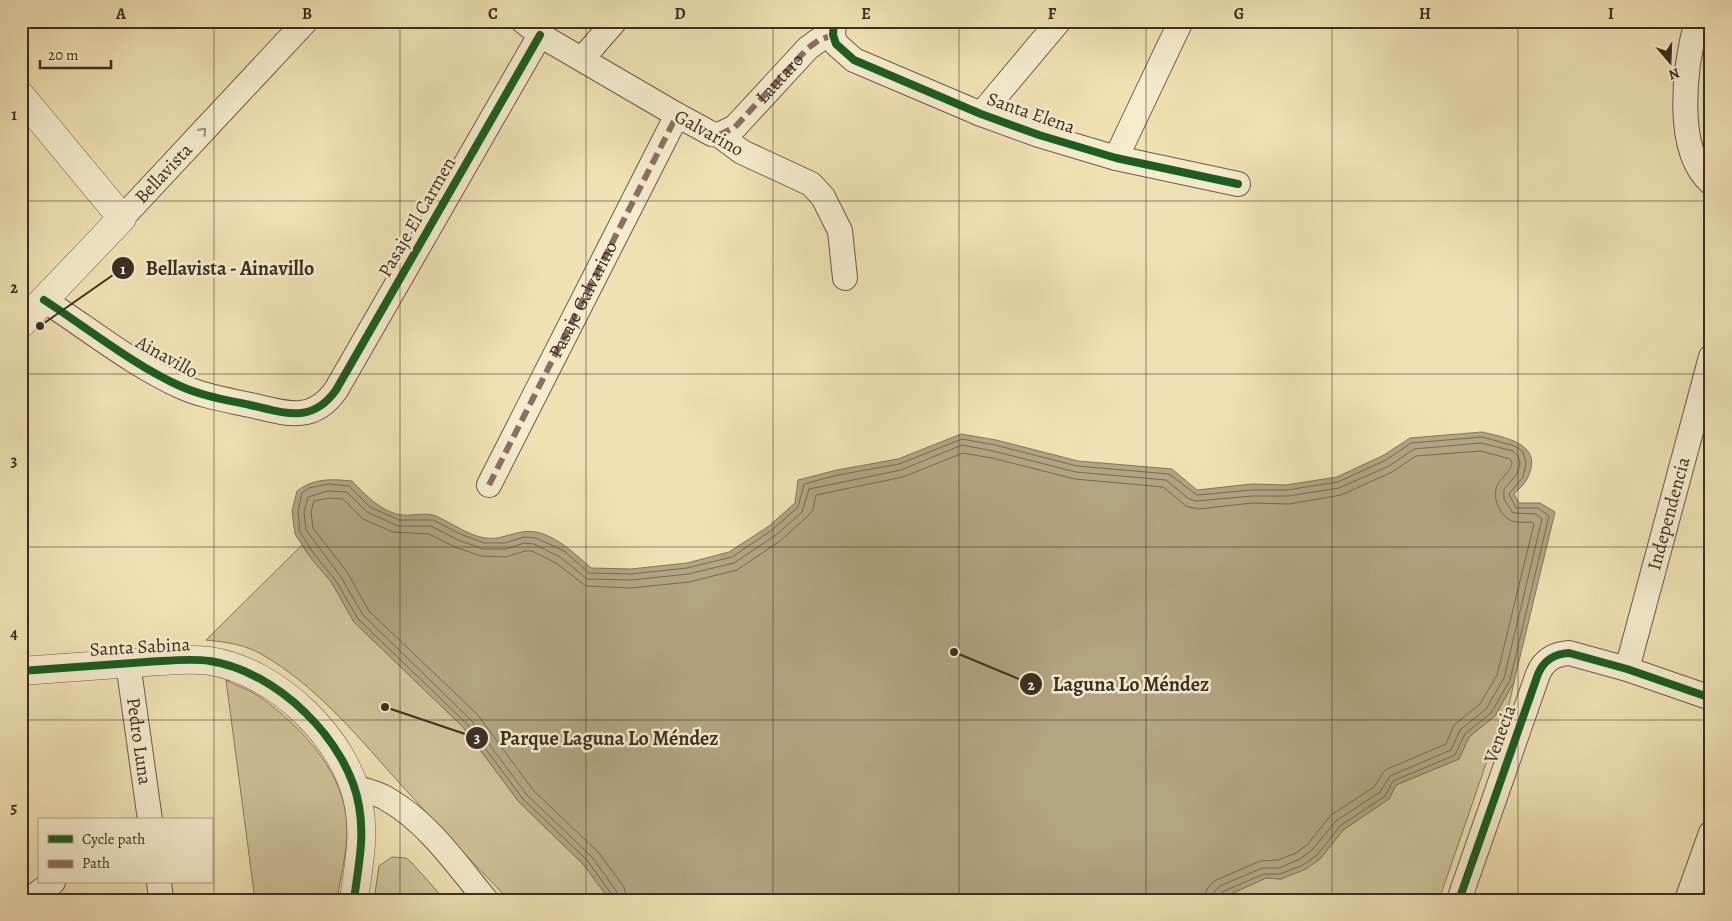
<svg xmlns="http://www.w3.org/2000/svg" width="1732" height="921" font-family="Alegreya,serif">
<rect width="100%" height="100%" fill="#f0e1b3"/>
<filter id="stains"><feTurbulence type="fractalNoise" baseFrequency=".004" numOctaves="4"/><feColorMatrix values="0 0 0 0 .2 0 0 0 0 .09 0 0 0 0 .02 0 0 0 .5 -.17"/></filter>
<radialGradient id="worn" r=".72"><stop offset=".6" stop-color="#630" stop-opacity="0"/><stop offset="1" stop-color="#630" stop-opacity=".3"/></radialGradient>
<!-- green -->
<path fill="#d2c39b" stroke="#887960" d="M302 545 332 583 354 622 463 727 519 802 583 864 610 900H509C470 860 432 819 394 777 354 732 314 684 261 654 244 644 225 642 206 640Z
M226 680C237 686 250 690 260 697 298 724 340 767 346 816 350 844 341 872 337 900H255Z
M1514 682 1503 732 1488 758 1439 900H1222L1224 897 1266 878 1281 879 1320 859 1343 830 1389 799 1396 785 1459 759 1469 737 1495 716Z
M392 857 406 858 412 863 445 900H374L379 866Z"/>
<!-- water -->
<path fill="#b3a482" stroke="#84755c" d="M1482 432C1507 438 1545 444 1527 479 1524 485 1518 490 1514 494L1519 503H1540L1555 512 1514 682 1495 716 1469 737 1459 759 1396 785 1389 799 1343 830 1320 859 1306 869 1281 879 1266 878 1224 897 1222 900H610L583 864 519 802 463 727 354 622 332 583 310 557 295 534 292 511 297 491C314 478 331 479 352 481 366 495 381 512 402 515 413 516 426 512 436 516 452 523 467 535 485 538 499 540 509 534 522 532 548 527 574 553 591 568L631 569 687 563 729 552 769 526 795 503 798 480 837 470 898 459 961 434 996 440 1078 461 1172 469 1197 490 1252 484 1286 485 1337 477 1384 455 1410 438Z"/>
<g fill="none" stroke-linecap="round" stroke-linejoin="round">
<!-- shore -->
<path stroke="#786a53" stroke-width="1" d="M613 900 612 895 587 860 523 799 467 724 358 619 336 581 314 554 300 532 298 511 302 493 309 488 328 484 349 486 370 507 399 520H433L460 534 484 543H505L524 537 536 538 564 551 589 573 631 574 687 568 732 557 772 530 798 507 804 484 838 475 899 464 962 439 995 445 1077 466 1169 474 1197 495 1252 490H1287L1338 482 1386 460 1411 443 1482 437 1515 446 1523 452 1526 463 1523 477 1509 494 1516 508H1538L1549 516 1510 680 1491 713 1465 734 1455 755 1393 781 1385 796 1340 826 1317 855 1303 865 1280 874H1264L1222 892 1218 900
M619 900 617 892 592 857 527 795 471 720 363 615 341 577 306 530 304 512 308 497 328 491 347 492 367 512 398 526H431L458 540 483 549H506L524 543 534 544 560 557 587 579 632 580 688 574 734 563 776 535 802 512 809 489 901 470 962 445 993 451 1076 472 1166 480 1189 499 1196 501 1252 496H1288L1339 488 1389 466 1414 449 1481 443 1513 451 1518 456 1520 463 1517 474 1504 489V499L1513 513 1536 514 1542 519 1504 678 1486 709 1460 730 1451 750 1390 776 1380 792 1336 821 1312 850 1300 859 1279 868H1262L1220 886 1214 892 1212 900
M627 900 624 887 598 852 533 790 477 714 369 611 347 572 313 528 311 512 314 501 329 498 343 499 363 519 393 532 429 534 455 547 481 556 506 557 525 551H532L556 563 586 586 631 588 689 582 737 570 780 541 807 517 813 510 816 495 903 477 963 453 992 458 1075 479 1163 487 1186 506 1198 509 1252 503 1289 504 1341 495 1392 472 1416 456 1481 451 1510 459 1512 463C1510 473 1501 477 1497 486 1492 498 1500 516 1512 521 1518 523 1525 522 1532 522L1534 524 1497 675 1480 704 1454 725 1446 744 1385 770 1374 787 1331 815 1307 845 1296 853 1278 860 1260 861 1214 881 1207 889 1204 900"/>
<!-- minor casing -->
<g stroke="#6a5c48" stroke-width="26">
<g id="minor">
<path d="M523 21 540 35 677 115 712 134 719 135 742 152 811 184 823 197 840 231 845 278"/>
<path d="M834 21 833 35 836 44 854 60 981 114 1039 135 1116 158 1238 184"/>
<path d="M1697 21C1685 64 1673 150 1711 183"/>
<path d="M582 59 615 21"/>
<path d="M981 114 1059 21"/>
<path id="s1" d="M719 135 735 127 808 48 819 40 833 35"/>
<path d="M1116 158 1181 21"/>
<path id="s2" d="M122 218 306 21"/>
<path d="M44 300C86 327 135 366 180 386 202 396 227 400 250 405 285 413 312 424 336 390L540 35"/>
<path id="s3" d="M489 485 677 115"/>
<path id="s4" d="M128 663 150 820"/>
<path id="s5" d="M1627 669 1711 357"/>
<path d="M355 787C365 791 378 793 387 799 428 822 457 865 486 900"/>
<path d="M159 882 161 900"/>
<path d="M34 900 38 893 53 882"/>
<path d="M1459 900 1538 674C1544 660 1554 654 1569 653L1627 669 1711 698"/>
<path d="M1687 900 1711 833"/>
</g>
</g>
<!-- tertiary casing -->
<g stroke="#6a5c48" stroke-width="29">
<path id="tertiary" d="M21 96 122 218 21 324
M21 671C63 668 104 665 146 662 167 661 189 658 210 661 276 671 348 740 359 806 365 838 358 868 354 900"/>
</g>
<!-- minor -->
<use href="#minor" stroke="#f5ecce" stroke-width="24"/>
<!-- tertiary -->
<use href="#tertiary" stroke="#f5ecce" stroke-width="28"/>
<!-- quiet -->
<path stroke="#8d6e63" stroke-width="6" stroke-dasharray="12 6" stroke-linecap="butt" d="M719 135 735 127 808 48 819 40 833 35
M489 485 677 115"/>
<!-- cycleway casing -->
<g stroke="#f5ecce" stroke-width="11">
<path id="cycleway" d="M834 21 833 35 836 44 854 60 981 114 1039 135 1116 158 1238 184
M44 300C86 327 135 366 180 386 202 396 227 400 250 405 285 413 312 424 336 390L540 35
M21 671C63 668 104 665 146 662 167 661 189 658 210 661 276 671 348 740 359 806 365 838 358 868 354 900
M1459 900 1538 674C1544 660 1554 654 1569 653L1627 669 1711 698"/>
</g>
<!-- cycleway -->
<use href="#cycleway" stroke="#1b5e20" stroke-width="8"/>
</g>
<!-- one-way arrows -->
<defs><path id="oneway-chevron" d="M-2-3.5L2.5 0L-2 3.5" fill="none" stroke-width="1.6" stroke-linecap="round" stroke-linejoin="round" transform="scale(1.25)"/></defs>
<use stroke="#998e79" href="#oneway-chevron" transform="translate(203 131) rotate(-47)"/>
<!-- grid -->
<path fill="none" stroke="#3d2f24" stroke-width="1" stroke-opacity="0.55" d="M214 21V900M400 21V900M586 21V900M773 21V900M959 21V900M1146 21V900M1332 21V900M1518 21V900M21 201H1711M21 374H1711M21 547H1711M21 720H1711"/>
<g text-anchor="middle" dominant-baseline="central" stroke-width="5" stroke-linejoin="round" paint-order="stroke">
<!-- street labels -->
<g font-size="19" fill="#3d2f24" stroke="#f5ecce">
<text stroke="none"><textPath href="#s1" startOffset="84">Lautaro</textPath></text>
<text transform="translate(1031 113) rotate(19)">Santa Elena</text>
<text transform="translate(709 133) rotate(29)">Galvarino</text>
<text stroke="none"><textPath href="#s2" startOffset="61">Bellavista</textPath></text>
<text transform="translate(417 217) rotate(-60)">Pasaje El Carmen</text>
<text stroke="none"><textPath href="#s3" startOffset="208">Pasaje Galvarino</textPath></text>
<text transform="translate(167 357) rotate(29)">Ainavillo</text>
<text stroke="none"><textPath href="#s5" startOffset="161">Independencia</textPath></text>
<text transform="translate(140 647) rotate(-3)">Santa Sabina</text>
<text transform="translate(1500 734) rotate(-70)">Venecia</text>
<text stroke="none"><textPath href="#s4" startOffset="79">Pedro Luna</textPath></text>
</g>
</g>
<!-- callouts -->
<path fill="none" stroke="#3d2f24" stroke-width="2" d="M40 326L123 268M954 652L1031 684M385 707L477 738"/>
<g fill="#3d2f24" stroke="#f5ecce" stroke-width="2">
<circle cx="40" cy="326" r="5"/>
<circle cx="954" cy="652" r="5"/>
<circle cx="385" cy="707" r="5"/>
<circle cx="123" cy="268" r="12"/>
<circle cx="1031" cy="684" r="12"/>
<circle cx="477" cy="738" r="12"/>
</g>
<g font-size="15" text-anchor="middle" font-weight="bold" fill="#fff">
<text x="123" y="274">1</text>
<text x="1031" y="690">2</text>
<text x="477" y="743">3</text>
</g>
<g font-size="20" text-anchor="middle" font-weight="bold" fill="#3d2f24" stroke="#f5ecce" stroke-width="5" stroke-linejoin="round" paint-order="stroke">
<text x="230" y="275">Bellavista - Ainavillo</text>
<text x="1131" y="691">Laguna Lo Méndez</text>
<text x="609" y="745">Parque Laguna Lo Méndez</text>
</g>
<!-- margin -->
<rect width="1732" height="921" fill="none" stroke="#f0e1b3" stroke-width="55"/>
<!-- legend -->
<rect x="38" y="818" width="175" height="65" fill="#f5ecce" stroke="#aba08a"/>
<rect x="48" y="835" width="25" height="8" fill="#1b5e20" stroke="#aba08a"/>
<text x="82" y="844" font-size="15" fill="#3d2f24">Cycle path</text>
<rect x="48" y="860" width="25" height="8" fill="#8d6e63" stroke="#aba08a"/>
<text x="82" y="868" font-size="15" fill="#3d2f24">Path</text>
<!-- north arrow -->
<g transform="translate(1670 62) rotate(161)" stroke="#f5ecce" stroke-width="4" paint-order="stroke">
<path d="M0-4L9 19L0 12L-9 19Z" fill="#3d2f24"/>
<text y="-8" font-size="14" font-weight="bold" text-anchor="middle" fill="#3d2f24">N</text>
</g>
<!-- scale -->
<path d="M40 60v8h71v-8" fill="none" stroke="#3d2f24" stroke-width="2.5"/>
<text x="48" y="60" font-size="15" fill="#3d2f24" stroke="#f5ecce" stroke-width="4" paint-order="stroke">20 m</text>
<rect x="28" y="28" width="1676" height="866" fill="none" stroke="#3d2f24" stroke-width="2"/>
<g font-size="16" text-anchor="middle" font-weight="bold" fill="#3d2f24">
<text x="121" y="19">A</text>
<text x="307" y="19">B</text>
<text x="493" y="19">C</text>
<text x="680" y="19">D</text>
<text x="866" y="19">E</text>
<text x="1052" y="19">F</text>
<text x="1239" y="19">G</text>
<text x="1425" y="19">H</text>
<text x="1611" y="19">I</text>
<text x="14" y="120">1</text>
<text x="14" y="293">2</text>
<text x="14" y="466">3</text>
<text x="14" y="639">4</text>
<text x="14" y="813">5</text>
</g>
<rect width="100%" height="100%" filter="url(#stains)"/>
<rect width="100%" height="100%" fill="url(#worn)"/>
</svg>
